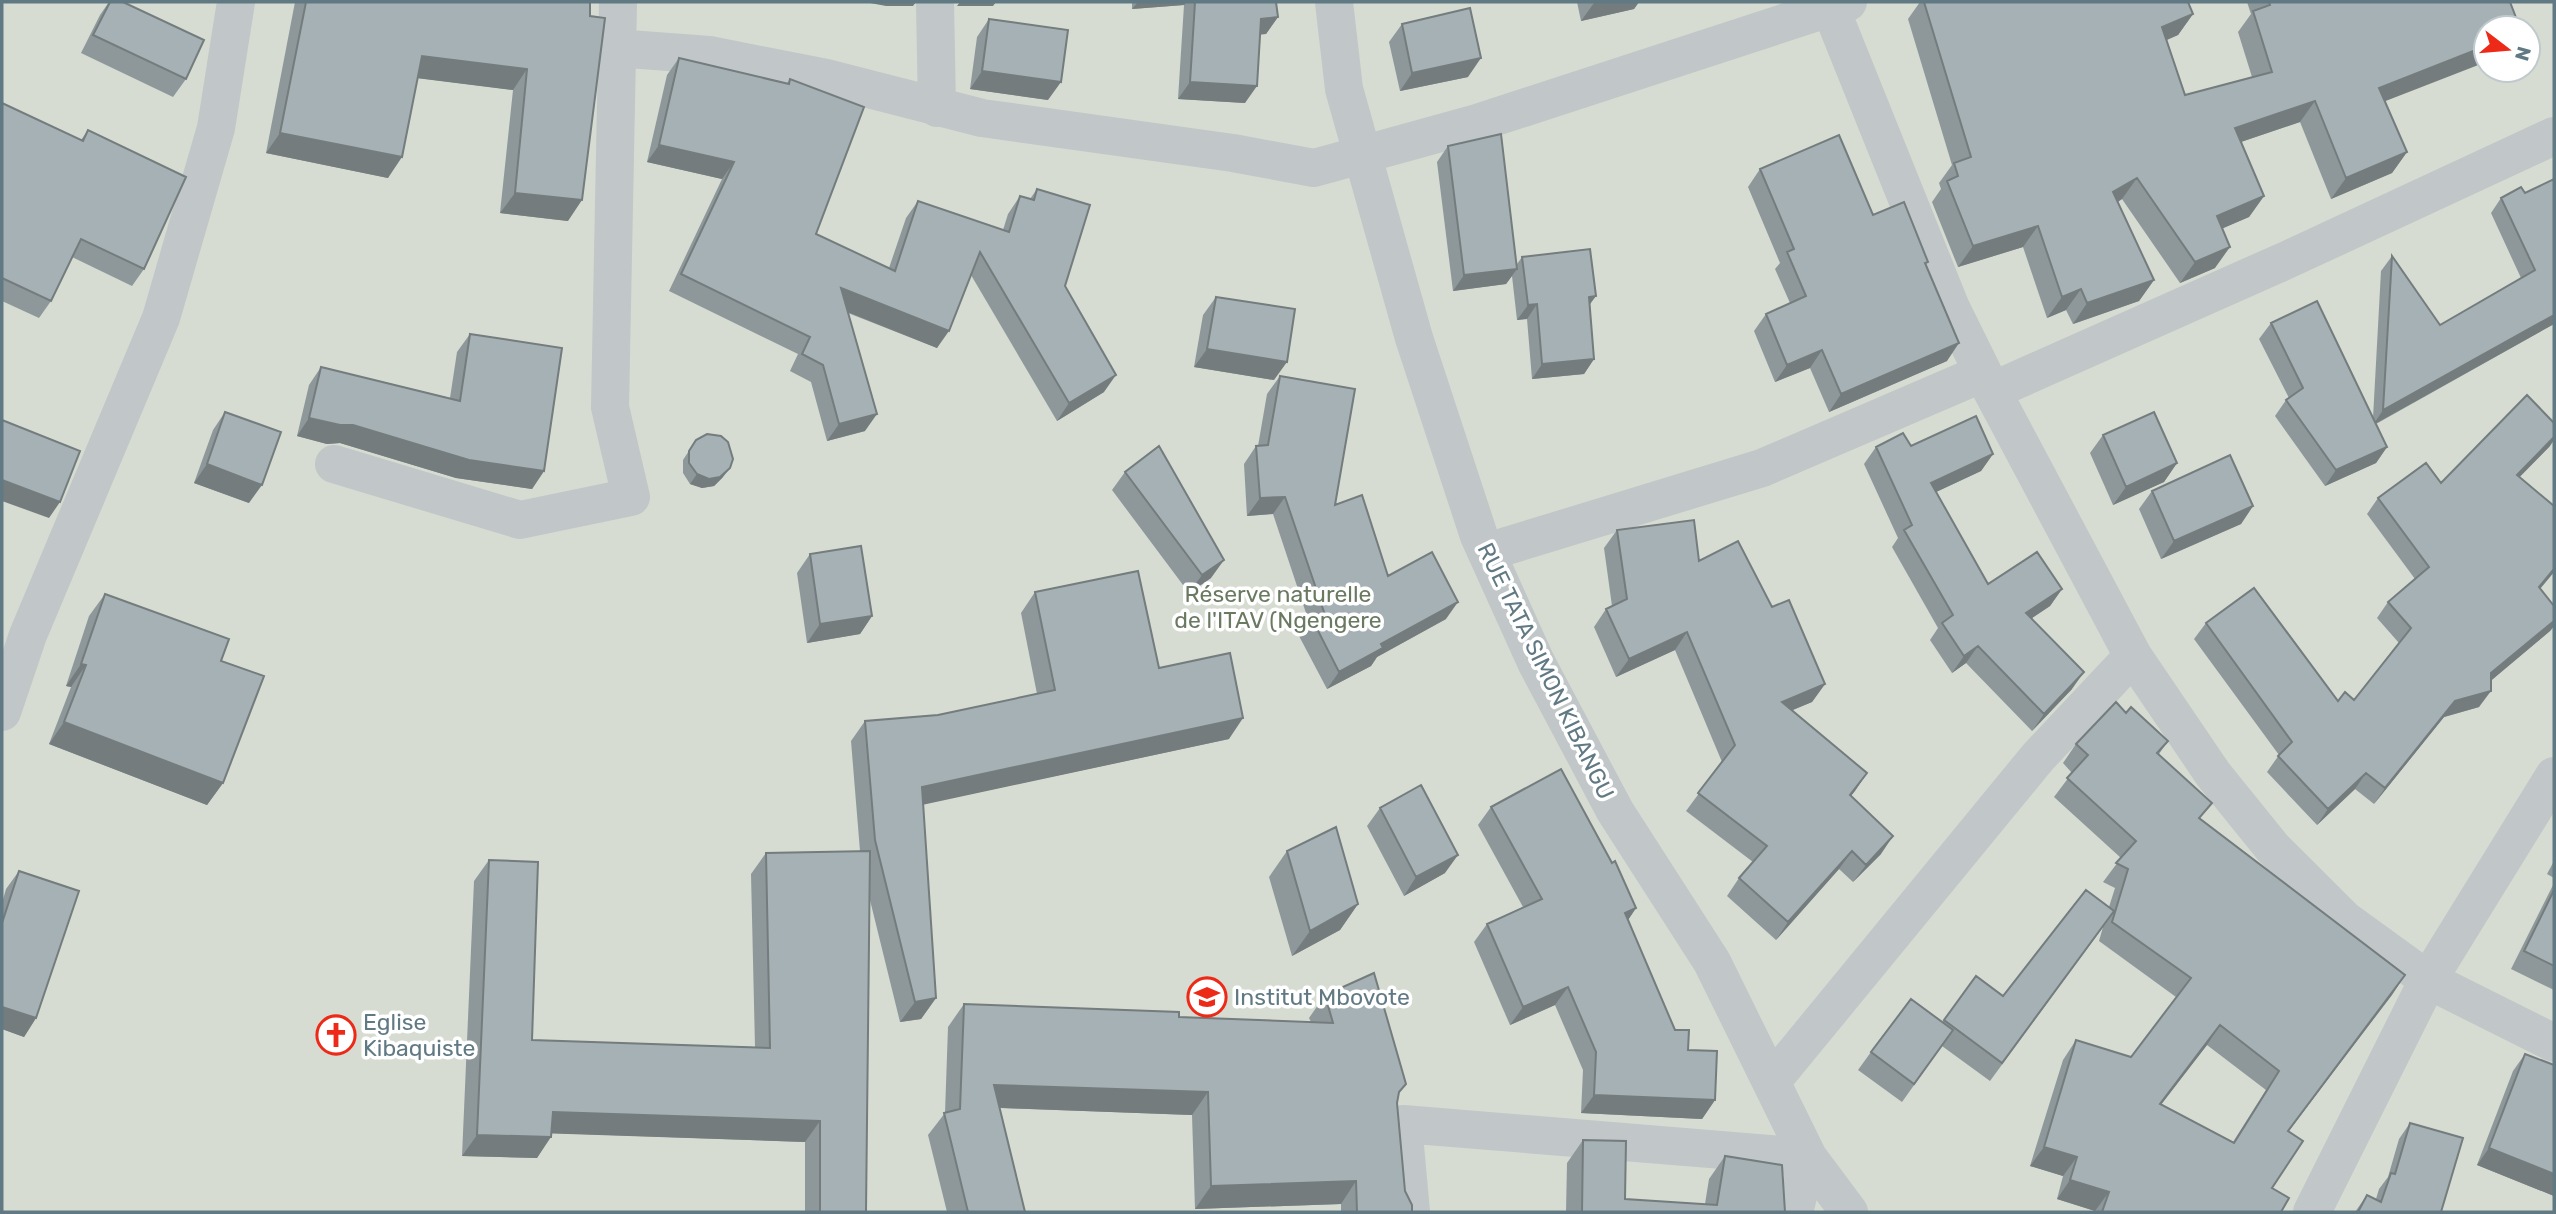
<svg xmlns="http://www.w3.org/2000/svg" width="2556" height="1214" font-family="Rubik,sans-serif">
<rect width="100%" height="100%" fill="#f4f4f0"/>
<!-- green -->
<path fill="#d6dcd1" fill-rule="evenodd" d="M2 2H2554V1212H2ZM2486 28H2528V70H2486Z"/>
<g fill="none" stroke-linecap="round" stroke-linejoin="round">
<!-- minor -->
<path stroke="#c1c6c8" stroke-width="38" d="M935 2 937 108
M1334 2 1344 89 1414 338 1479 536 1536 662 1615 811 1712 962 1808 1157 1849 1212
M1828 2 1951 308 1992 391 2133 656 2213 774 2272 847 2344 919 2428 980 2554 1043
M615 48 709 55 826 78 982 118 1233 153 1314 168 1477 123 1848 2
M1992 391 2289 259 2554 136
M334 464 520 520 631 497 610 407 618 2
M1487 552 1762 468 1983 373
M2 712 28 635 161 318 216 128 236 2
M1772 1081 2038 757 2133 656
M1411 1212 1403 1124 1808 1157
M1794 1212 1808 1157
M2312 1212 2428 980 2554 776"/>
</g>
<!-- wall -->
<path fill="#8e989b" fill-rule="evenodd" d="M109 2H123L186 79 173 97 81 53 100 15Z
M295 2H590L568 221 500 213 513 90 418 78 388 178 266 153Z
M1132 2H1276L1278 17 1266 34H1260L1245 103 1178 99 1184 5 1132 9Z
M1577 2H1639L1634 9 1581 21Z
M1920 2H2188L2193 14 2178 35 2167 40 2185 95 2252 77 2238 32 2251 14 2247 2H2510L2385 101 2407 152 2392 173 2331 199 2300 122 2241 142 2264 196 2249 217 2222 228 2215 268 2180 283 2122 199 2118 202 2154 280 2139 301 2073 324 2066 310 2047 318 2023 247 1958 267 1932 202 1941 189 1939 183 1952 165 1908 19Z
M989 19 1048 100 970 89 977 37Z
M1402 24 1468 77 1400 91 1389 42Z
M679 58 787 83 790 79 816 234 889 268 906 218 918 201 1003 230 1008 214 1020 196 1030 199 1037 189 1065 286 1104 392 1057 421 971 275 937 348 848 313 865 431 827 441 811 382 790 371 798 354 669 291 722 179 647 162 667 75Z
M2 103 81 140 88 130 144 269 132 286 72 257 51 301 39 318 2 301Z
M1448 146 1517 264 1522 257 1590 305 1594 359 1584 374 1532 379 1527 319 1517 320 1512 276 1506 284 1453 291 1437 162Z
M1760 169 1873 215 1928 262 1926 265 1947 361 1829 412 1810 368 1775 382 1754 331 1766 314 1790 303 1775 269 1780 263 1748 187Z
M2521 187 2554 324 2376 424 2387 447 2376 463 2325 486 2275 416 2286 400 2289 398 2259 339 2271 323 2373 418 2381 271 2392 256 2440 325 2521 278 2491 213 2501 198Z
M1216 297 1274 380 1194 367 1203 315Z
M470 334 544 471 532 489 456 478 340 443 327 444 297 436 309 385 321 367 450 398 457 352Z
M1280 376 1335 505 1388 576 1446 619 1377 657 1371 666 1327 689 1299 636 1309 622 1273 514 1247 516 1244 464 1256 446H1258L1267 394Z
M225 412 249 503 194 483 213 430Z
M2103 435 2177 463 2164 482 2113 505 2090 453Z
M696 440 723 477 714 486 702 488 690 484 683 473V460Z
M1911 446 1993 454 1981 471 1936 492 1988 584 2062 589 2050 606 2032 618 2072 689 2032 731 1966 663 1952 673 1930 640 1938 628 1892 547 1898 538 1864 464 1876 447Z
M2550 446 2519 477 2554 506V572L2540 589 2554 606V626L2550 631 2491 680 2479 707 2444 717 2374 804 2355 789 2317 825 2267 772 2279 755 2194 639 2206 623 2338 701 2354 700 2399 643 2377 618 2388 602 2415 579 2367 514 2378 498 2441 483Z
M1125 472 1211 578 1189 593 1112 490Z
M2152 491 2253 506 2241 524 2161 559 2139 509Z
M1617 530 1699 561 1772 607 1825 684 1812 702 1792 710 1867 773 1851 796 1881 854 1853 882 1839 869 1776 940 1727 896 1739 878 1753 862 1686 811 1722 762 1675 650 1616 677 1594 627 1606 609 1612 606 1604 548Z
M810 554 872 616 860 634 807 643 797 573Z
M1035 592 1159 668 1229 739 923 804 936 998 921 1019 900 1022 869 896 866 1212H805V1142L552 1133 537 1158 462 1156 474 881 489 860 532 1040 755 1047 751 874 766 853 860 851 851 741 865 721 938 715 1037 694 1021 613Z
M105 594 223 783 207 805 49 744 71 687 66 686 89 616Z
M2126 713 2168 741 2159 754 2201 819 2405 975 2289 1131 2272 1188 2281 1212H2095V1211L2057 1199 2063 1176 2030 1166 2063 1060 2076 1040 2131 1057 2176 997 2099 941 2103 927 1990 1081 1942 1046 1902 1102 1858 1070 1871 1052 1942 1022 1976 976 2003 996 2109 907 2115 888 2103 882 2121 858 2054 797 2072 773 2063 763 2076 744ZM2207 1045 2266 1090 2233 1142 2161 1104Z
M1491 807 1636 908 1628 920 1675 1030 1688 1050 1715 1100 1702 1119 1581 1113 1583 1070 1555 1005 1510 1025 1474 942 1487 924 1523 907 1478 825Z
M1380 808 1445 873 1404 896 1367 826Z
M1287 851 1358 904 1340 930 1292 956 1269 877Z
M2554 861V878L2547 874Z
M19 871 36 1018 24 1037 2 1029V903L6 889Z
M2554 883V990L2511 969Z
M1325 995 1399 1095 1397 1103 1405 1191 1412 1212H1341V1204L1195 1209 1192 1115 1000 1108 1025 1212H947L928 1135 945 1113 948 1027 964 1004 1179 1017 1311 1022 1309 1018Z
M2525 1054 2554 1065V1196L2477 1165 2513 1071Z
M2410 1123 2441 1212H2355L2367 1195 2376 1199 2379 1189 2388 1177 2399 1139Z
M1583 1140 1625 1199 1705 1204 1709 1179 1725 1156 1785 1212H1566L1567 1163Z"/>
<!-- shaded-wall -->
<path fill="#747c7e" d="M865 2H916L913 6H886Z
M960 2H996L993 6H957Z
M1138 2H1187L1184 5 1132 9Z
M1598 2H1639L1634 9 1581 21 1594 3Z
M2193 14 2178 35 2147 48 2162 27Z
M1278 17 1266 34 1249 36 1261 19Z
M2486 46V62L2365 109 2379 88Z
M422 56 527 69 513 90 408 77Z
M1481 58 1468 77 1400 91 1412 73Z
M982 71 1061 82 1048 100 970 89Z
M1190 82 1257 86 1245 103 1178 99Z
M2315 101 2300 122 2220 149 2235 128Z
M280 133 402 157 388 178 266 153Z
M659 145 734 162 722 179 647 162Z
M2407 152 2392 173 2331 199 2346 178Z
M2137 178 2122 199 2099 213 2113 192Z
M515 193 582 200 568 221 500 213Z
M2264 196 2249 217 2203 237 2217 216Z
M2038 226 2023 247 1958 267 1973 246Z
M2230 247 2215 268 2180 283 2195 262Z
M1517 269 1506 284 1453 291 1464 275Z
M2154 280 2139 301 2073 324 2087 303Z
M841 288 949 331 937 348 830 305Z
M2081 289 2066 310 2047 318 2062 297Z
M1596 296 1585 311 1589 297Z
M1537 304 1527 319 1517 320 1528 305Z
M2554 315V324L2373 425 2383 410Z
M1959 343 1947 361 1829 412 1841 394Z
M1207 349 1287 362 1274 380 1194 367Z
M1822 350 1810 368 1775 382 1787 365Z
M1594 359 1584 374 1532 379 1542 364Z
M1116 375 1104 392 1057 421 1069 403Z
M877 414 865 431 827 441 839 424Z
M309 418 353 425 544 471 532 489 456 478 340 443 327 444 297 436Z
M2554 437V440L2550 446 2506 491 2517 475Z
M2387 447 2376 463 2325 486 2336 470Z
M1993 454 1981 471 1919 500 1931 483Z
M2177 463 2164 482 2113 505 2126 487Z
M207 464 262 485 249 503 194 483Z
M730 468 723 477 714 486 702 488 690 484 697 474Z
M2 480 60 502 49 518 2 501Z
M1285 497 1273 514 1247 516 1260 498Z
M2253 506 2241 524 2161 559 2174 541Z
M1224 560 1211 578 1189 593 1202 575Z
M2554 569V572L2528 603 2539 587Z
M2062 589 2050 606 2014 630 2026 613Z
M1458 602 1446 619 1377 657 1371 666 1327 689 1339 672 1381 644Z
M872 616 860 634 807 643 820 624Z
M2554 621V626L2550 631 2480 690 2491 673Z
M1687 632 1675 650 1616 677 1629 659Z
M1978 646 1966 663 1952 673 1964 656Z
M81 664 86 665 71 687 66 686Z
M2084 672 2072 689 2032 731 2044 714Z
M1825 684 1812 702 1769 720 1782 702Z
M2491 691 2479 707 2444 717 2374 804 2385 788 2455 701Z
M1243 718 1229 739 908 808 922 787Z
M64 722 223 783 207 805 49 744Z
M1867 773 1855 791 1837 813 1850 795Z
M2366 773 2355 789 2317 825 2328 809Z
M1893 836 1881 854 1853 882 1866 865Z
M1852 851 1839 869 1776 940 1788 922Z
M1458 855 1445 873 1404 896 1416 877Z
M1358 904 1340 930 1292 956 1310 931Z
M1636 908 1624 926 1625 913Z
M2405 975 2392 995 2274 1150 2288 1131Z
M1568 987 1555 1005 1510 1025 1523 1007Z
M936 998 921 1019 900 1022 915 1002Z
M2 1007 36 1018 24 1037 2 1029Z
M2220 1025 2207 1045 2147 1123 2160 1104Z
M994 1085 1208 1092 1192 1115 978 1107Z
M1594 1095 1715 1100 1702 1119 1581 1113Z
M553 1112 820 1121 805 1142 538 1133Z
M477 1135 551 1137 537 1158 462 1156Z
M2044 1147 2077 1157 2063 1176 2030 1166Z
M2489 1148 2554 1174V1196L2477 1165Z
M2070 1180 2109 1192 2095 1211 2057 1199Z
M1356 1181 1341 1204 1195 1209 1211 1186Z"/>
<!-- building -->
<path fill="#a5b1b4" stroke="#747c7e" stroke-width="2" fill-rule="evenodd" d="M110 2H123L204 40 186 79 93 35Z
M306 2H590V16L605 18 582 200 515 193 527 69 422 56 402 157 280 133Z
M1195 2H1276L1278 17 1261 19 1257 86 1190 82Z
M1924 2H2188L2193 14 2162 27 2185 95 2272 72 2253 11 2270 5 2269 2H2510L2520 28H2486V46L2379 88 2407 152 2346 178 2315 101 2235 128 2264 196 2217 216 2230 247 2195 262 2137 178 2113 192 2154 280 2087 303 2081 289 2062 297 2038 226 1973 246 1947 181 1958 176 1954 163 1971 157Z
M1470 8 1481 58 1412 73 1402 24Z
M989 19 1068 30 1061 82 982 71Z
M679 58 789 84 790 79 864 107 816 234 895 271 918 201 1009 232 1020 196 1034 200 1037 189 1090 205 1065 286 1116 375 1069 403 980 252 949 331 841 288 877 414 839 424 823 365 802 354 810 337 681 274 734 162 659 145Z
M2 103 83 141 88 130 186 177 144 269 81 239 51 301 2 278Z
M1501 134 1517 269 1464 275 1448 146Z
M1839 135 1873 215 1904 202 1928 262 1925 263 1959 343 1841 394 1822 350 1787 365 1766 314 1806 296 1787 252 1794 249 1760 169Z
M2554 179V315L2383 410 2392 256 2440 325 2535 270 2501 198 2521 187 2525 193Z
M1590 249 1596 296 1589 297 1594 359 1542 364 1537 304 1528 305 1522 257Z
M1216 297 1295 309 1287 362 1207 349Z
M2317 301 2387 447 2336 470 2286 400 2303 388 2271 323Z
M470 334 562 348 544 471 469 460 353 425H340L309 418 321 367 460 401Z
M1280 376 1355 389 1335 505 1362 495 1388 576 1432 552 1458 602 1381 644 1383 648 1339 672 1312 619 1324 612 1285 497 1260 498 1256 446 1268 445Z
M2527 395 2554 423V437L2517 475 2554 506V569L2539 587 2554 606V621L2491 673V691L2455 701 2385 788 2366 773 2328 809 2278 756 2292 742 2206 623 2254 588 2338 701 2345 692 2354 700 2411 628 2388 602 2429 567 2378 498 2426 463 2441 483Z
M225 412 281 432 262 485 207 464Z
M2154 412 2177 463 2126 487 2103 435Z
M1976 416 1993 454 1931 483 1988 584 2037 552 2062 589 2026 613 2084 672 2044 714 1978 646 1964 656 1942 623 1953 615 1904 530 1912 525 1876 447 1903 433 1911 446Z
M2 420 80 451 60 502 2 480Z
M707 434 721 436 728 442 733 459 730 468 720 477 709 479 697 474 689 463V451L696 440Z
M1159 446 1224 560 1202 575 1125 472Z
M2230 455 2253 506 2174 541 2152 491Z
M1694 520 1699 561 1738 541 1772 607 1789 600 1825 684 1782 702 1867 773 1850 795 1893 836 1866 865 1852 851 1788 922 1739 878 1767 846 1698 793 1735 745 1687 632 1629 659 1606 609 1627 599 1617 530Z
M861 546 872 616 820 624 810 554Z
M1138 571 1159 668 1230 653 1243 718 922 787 936 998 915 1002 875 840 865 721 938 715 1055 690 1035 592Z
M105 594 229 639 221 661 264 676 223 783 64 722 86 665 81 664Z
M2116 702 2126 713 2131 707 2168 741 2157 753 2212 803 2199 818 2405 975 2288 1131 2303 1141 2272 1188 2289 1198 2281 1212H2102L2109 1192 2070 1180 2077 1157 2044 1147 2076 1040 2131 1057 2191 978 2112 922 2128 869 2116 863 2136 841 2067 778 2088 755 2076 744ZM2220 1025 2279 1071 2234 1143 2160 1104Z
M1561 769 1612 863 1615 861 1636 908 1625 913 1675 1030H1689L1688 1050 1717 1051 1715 1100 1594 1095 1596 1052 1568 987 1523 1007 1487 924 1542 899 1491 807Z
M1421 785 1458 855 1416 877 1380 808Z
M1336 827 1358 904 1310 931 1287 851Z
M870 851 866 1212H820V1121L553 1112 551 1137 477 1135 489 860 538 862 532 1040 770 1048 766 853Z
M19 871 79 891 36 1018 2 1007V923Z
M2086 890 2114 911 2002 1063 1944 1020 1976 976 2003 996Z
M2554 890V966L2524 951Z
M1374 973 1406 1084 1399 1092 1397 1103 1405 1191 1412 1205V1212H1357L1356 1181 1211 1186 1208 1092 994 1085 1025 1212H968L944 1113 960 1109 964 1004 1179 1012V1017L1333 1023 1325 995Z
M1911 999 1953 1030 1914 1084 1871 1052Z
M2525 1054 2554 1065V1174L2489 1148Z
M2410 1123 2463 1138 2441 1212H2358L2367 1195 2381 1202 2391 1173 2395 1174Z
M1583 1140 1626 1141 1625 1199 1717 1205 1725 1156 1782 1165 1785 1212H1582Z"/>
<!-- icons -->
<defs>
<g id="school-ring" transform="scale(2.0125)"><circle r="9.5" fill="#fff" stroke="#ed2a17" stroke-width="1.5"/><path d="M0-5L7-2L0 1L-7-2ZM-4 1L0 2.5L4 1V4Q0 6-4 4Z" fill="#ed2a17"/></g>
<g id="church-ring" transform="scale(2.0125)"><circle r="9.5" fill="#fff" stroke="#ed2a17" stroke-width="1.5"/><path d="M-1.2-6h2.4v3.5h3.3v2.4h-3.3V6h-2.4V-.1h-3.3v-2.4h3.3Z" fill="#ed2a17"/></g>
</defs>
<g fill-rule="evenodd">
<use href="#school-ring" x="1207" y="997"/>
<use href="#church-ring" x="336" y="1035"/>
</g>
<g text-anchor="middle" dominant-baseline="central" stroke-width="7" stroke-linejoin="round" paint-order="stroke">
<!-- park labels -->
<g font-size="23" fill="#697a61" stroke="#fff">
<text x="1278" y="594">Réserve naturelle<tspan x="1278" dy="26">de l'ITAV (Ngengere</tspan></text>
</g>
<!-- street labels -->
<g font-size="23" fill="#617983" stroke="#fff">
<text transform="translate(1546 671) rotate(64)">RUE TATA SIMON KIBANGU</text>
</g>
<!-- poi labels -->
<g font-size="23" fill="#617983" stroke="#fff" text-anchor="start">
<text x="1234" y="997">Institut Mbovote</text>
<text x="363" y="1022">Eglise<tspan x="363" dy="26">Kibaquiste</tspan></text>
</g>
</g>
<!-- border -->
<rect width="2556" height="1214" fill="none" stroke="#617983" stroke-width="7"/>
<!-- north arrow -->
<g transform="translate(2507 49) rotate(106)"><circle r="33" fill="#ffffff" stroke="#c0c9cd" stroke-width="2"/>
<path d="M0-5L12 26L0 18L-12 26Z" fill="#ed2a17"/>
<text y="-10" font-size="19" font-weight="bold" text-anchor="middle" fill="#617983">N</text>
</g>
</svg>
